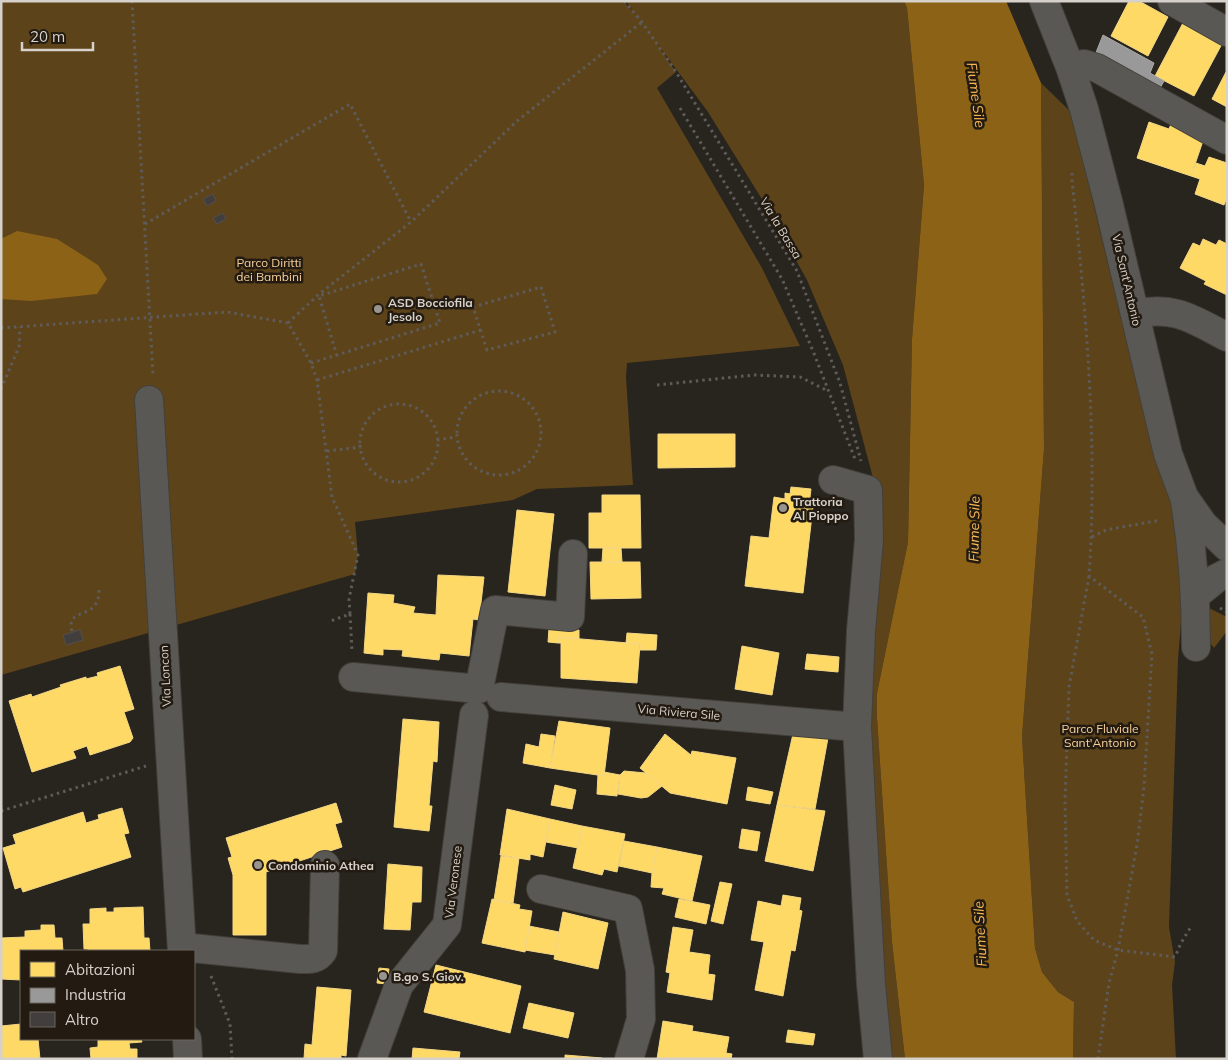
<svg xmlns="http://www.w3.org/2000/svg" width="1228" height="1060" font-family="Mulish,sans-serif">
<rect width="100%" height="100%" fill="#28241e"/>
<!-- green -->
<path fill="#5d431a" d="M1 1H624L633 12 626 1H904L907 8 924 185 912 339 908 542 877 693V718L892 941 905 1059H886L865 718 877 493 843 365 807 280 760 196 708 112 656 42 676 72 657 88 762 268 800 346 627 363 626 377 633 485 537 489 513 500 355 522 358 555 355 574 1 675Z
M1041 83 1071 112 1128 346 1181 526 1182 609 1178 660 1169 927 1175 962 1172 985 1176 1059H1073L1074 1002 1058 992 1042 972 1035 948 1022 737 1044 449Z
M1207 607 1227 617V631L1214 648 1210 643Z"/>
<!-- water -->
<path fill="#8c6217" d="M904 1H1006L1041 83 1044 449 1022 737 1035 948 1042 972 1058 992 1074 1002 1073 1059H905L892 942 877 718V693L908 542 912 339 924 185 907 8Z
M17 231 57 239 98 265 107 279 97 294 31 301 1 299V239Z"/>
<!-- homes -->
<path fill="#ffd966" stroke="#f3d784" d="M1129 1H1139L1168 17 1148 56 1111 36Z
M1184 21 1223 42 1194 96 1155 76Z
M1226 72H1227V107L1212 99Z
M1149 122 1169 129 1171 124 1205 135 1191 176 1137 158Z
M1209 157 1227 163V197L1224 205 1195 194 1200 179 1191 176 1196 163 1205 166Z
M1203 239 1216 245 1219 240 1227 244V295L1204 284 1206 281 1180 268 1193 243 1200 246Z
M658 434H735V467L658 468Z
M791 487 811 489 810 497 814 498 803 593 745 586 751 536 769 538 774 497 785 499V493L790 494Z
M602 495H640L641 548H589V513H602Z
M517 510 554 514 545 596 508 592Z
M603 548H621L622 562H602Z
M590 562H640L641 598 591 599Z
M438 575 484 577 479 620 473 619 469 656 440 653 439 660 402 656 403 650 383 649V655L364 653 368 593 394 595 393 603 415 607 413 613 436 615Z
M549 628 579 630V639L558 637V643L548 642Z
M627 633 657 635 656 650H640V644L626 643Z
M558 637 640 644 637 683 561 678V643H558Z
M742 646 779 653 772 695 735 689Z
M807 654 839 657 838 672 805 669Z
M120 666 134 709 124 712 133 738 130 742 90 755 87 746 73 751 76 758 32 772 9 701 31 694 32 697 61 687 60 685 86 677V679L98 676 97 673Z
M403 719 439 722 437 762 433 761 429 806H432L429 831 394 827Z
M559 721 610 728 604 776 550 768Z
M541 734 555 736 550 768 523 763 526 744 539 747Z
M665 734 691 755 692 751 736 758 727 804 670 793 640 768Z
M793 734 828 738 815 809 777 805Z
M624 771 646 773 662 786 648 797 641 798 618 794 620 775Z
M604 772 620 775 617 796 597 794 598 774 604 776Z
M555 785 576 790 572 809 551 805Z
M748 787 773 792 770 804 746 800Z
M336 803 342 822 335 824 342 847 266 872V935H233V875L228 858 232 857 226 838Z
M777 805 825 811 813 871 765 861Z
M122 808 129 833 124 834 131 857 23 892 21 887 15 889 3 848 16 844 13 835 83 812 86 823 99 819 98 815Z
M507 809 550 819 543 857 530 854V860L500 855Z
M550 819 582 826 578 848 546 842Z
M582 826 625 834 617 872 604 869 602 875 573 868Z
M742 829 760 832 757 851 739 848Z
M624 841 657 847 652 873 619 866Z
M657 847 702 856 692 901 662 894 664 888 651 887 652 873Z
M501 856 519 858 513 903 494 900Z
M388 864 422 867 421 902H412L410 930 384 929Z
M720 882 732 884 723 924 711 921Z
M783 895 801 898 799 910 802 911 795 951 791 950 783 996 755 990 764 942 751 940 758 901 781 906Z
M492 899 520 905 519 909 532 911 525 952 482 943Z
M679 899 710 905 706 924 675 917Z
M143 907 144 938H149L150 951H88V949H84L83 924H90V909L106 908V912H114V908Z
M563 912 608 923 598 969 554 959Z
M41 925H54L55 938H62L63 951H21V980L1 979V938L25 937V931L41 930Z
M529 926 559 932 555 955 525 950Z
M673 927 693 930 689 952 710 955 708 974 715 975 712 1000 667 992 670 973 666 972Z
M436 965 521 986 510 1033 424 1012Z
M379 968 389 969 387 984 377 983Z
M317 987 351 990 346 1056 341 1055V1059H304L305 1044 312 1045Z
M529 1003 574 1013 568 1038 523 1028Z
M663 1021 693 1026 692 1031 729 1037 726 1053 732 1054 731 1059H657Z
M21 1024V1039H38L40 1059H1V1026Z
M788 1030 815 1034 813 1045 786 1042Z
M98 1039H141L142 1042 129 1043 130 1049H137V1059H91L90 1048 98 1047Z
M413 1048 460 1052 459 1059H412Z
M565 1055 602 1058V1059H565Z"/>
<!-- industry -->
<path fill="#999" stroke="#abaaa8" d="M1103 35 1154 63 1150 73 1164 81 1159 90 1095 55Z"/>
<!-- building -->
<path fill="#423e3e" stroke="#514f4f" d="M213 194 216 201 207 206 203 199Z
M223 213 226 219 217 224 213 218Z
M80 630 83 640 66 645 63 635Z"/>
<g fill="none" stroke-linecap="round" stroke-linejoin="round">
<!-- minor casing -->
<g stroke="#43403a" stroke-width="30">
<path id="minor" d="M1044 1 1070 67 1084 109 1108 201 1168 454 1184 497 1203 524 1227 547
M1172 1 1227 32
M1070 67 1084 64 1097 68 1227 140
M1135 314C1174 305 1194 320 1227 337
M149 400 182 951
M833 480 868 490 869 540 861 631 857 727 871 984 878 1059
M1185 501C1193 551 1196 597 1196 647
M1196 595 1217 578 1227 573
M353 677 479 689 495 610 570 617 573 554
M501 697 857 727
M541 889 628 909 640 970 641 1019 629 1059
M182 947 300 959C310 959 317 960 323 951L325 865
M187 1039 188 1059
M372 1059 399 985 447 925 474 715"/>
</g>
<!-- path -->
<path stroke="#5e5c5a" stroke-width="3" stroke-dasharray="2.5 4" stroke-linecap="butt" d="M132 1 153 375
M624 1 642 22 676 72 797 271 840 383 861 461
M680 108 782 279 813 351 855 459
M1072 173V180C1082 274 1091 367 1092 461 1092 500 1092 538 1089 576L1143 617 1152 654 1144 787 1137 845 1118 950 1109 983 1098 1059
M145 224 350 104 411 222
M541 287 555 332 487 350 473 307Z
M288 323 318 295 411 222 517 121 642 22
M1 328 227 312 288 323 311 363 317 380 332 497 358 555 349 599 350 614 328 622
M311 363 440 323 421 264 319 296 337 356
M317 380 481 330
M657 385 754 375 800 377 828 391
M1 389 19 347 20 327
M457 433a42 42 0 1 1 84 0a42 42 0 1 1-84 0Z
M360 443a39 39 0 1 1 78 0a39 39 0 1 1-78 0Z
M437 440 456 437
M327 451 361 447
M1092 537 1106 530 1161 520
M1089 576 1069 687 1065 801 1067 895 1077 921 1094 940 1118 950 1175 957 1181 943 1192 925
M1220 608 1227 612
M350 614 352 651
M72 631C65 606 99 622 99 590
M1 811 146 766
M211 976 230 1024 232 1059"/>
<!-- minor -->
<use href="#minor" stroke="#5a5855" stroke-width="28"/>
</g>
<!-- markers -->
<g fill="#99948e" stroke="#231b11" stroke-width="2">
<circle cx="378" cy="309" r="5"/>
<circle cx="783" cy="508" r="5"/>
<circle cx="258" cy="865" r="5"/>
<circle cx="383" cy="976" r="5"/>
</g>
<g text-anchor="middle" dominant-baseline="central" stroke-width="5" stroke-linejoin="round" paint-order="stroke">
<!-- street labels -->
<g font-size="12" fill="#d6d1ca" stroke="#231b11">
<text transform="translate(781 228) rotate(59)">Via la Bassa</text>
<text transform="translate(1127 280) rotate(77)">Via Sant'Antonio</text>
<text transform="translate(165 676) rotate(-93)">Via Loncon</text>
<text transform="translate(679 712) rotate(5)">Via Riviera Sile</text>
<text transform="translate(453 882) rotate(-83)">Via Veronese</text>
</g>
<!-- park labels -->
<g font-size="12" fill="#f7d099" stroke="#231b11">
<text x="269" y="262">Parco Diritti<tspan x="269" dy="14">dei Bambini</tspan></text>
<text x="1100" y="728">Parco Fluviale<tspan x="1100" dy="14">Sant'Antonio</tspan></text>
</g>
<!-- poi labels -->
<g font-size="12" font-weight="bold" fill="#d6d1ca" stroke="#231b11" text-anchor="start">
<text x="388" y="302">ASD Bocciofila<tspan x="388" dy="14">Jesolo</tspan></text>
<text x="793" y="501">Trattoria<tspan x="793" dy="14">Al Pioppo</tspan></text>
<text x="268" y="865">Condominio Athea</text>
<text x="393" y="976">B.go S. Giov.</text>
</g>
<!-- water labels -->
<g font-size="14" font-style="italic" fill="#f8b852" stroke="#231b11">
<text transform="translate(976 95) rotate(82)">Fiume Sile</text>
<text transform="translate(974 529) rotate(-89)">Fiume Sile</text>
<text transform="translate(980 934) rotate(-93)">Fiume Sile</text>
</g>
</g>
<!-- border -->
<rect width="1228" height="1060" fill="none" stroke="#d6d1ca" stroke-width="5"/>
<!-- legend -->
<rect x="20" y="950" width="175" height="90" fill="#231b11" stroke="#6b645b"/>
<rect x="30" y="962" width="25" height="15" fill="#ffd966" stroke="#6b645b"/>
<text x="65" y="975" font-size="15" fill="#d6d1ca">Abitazioni</text>
<rect x="30" y="988" width="25" height="15" fill="#999999" stroke="#6b645b"/>
<text x="65" y="1000" font-size="15" fill="#d6d1ca">Industria</text>
<rect x="30" y="1012" width="25" height="15" fill="#423e3e" stroke="#6b645b"/>
<text x="65" y="1025" font-size="15" fill="#d6d1ca">Altro</text>
<!-- scale -->
<path d="M22 42v8h71v-8" fill="none" stroke="#d6d1ca" stroke-width="2.5"/>
<text x="30" y="42" font-size="15" fill="#d6d1ca" stroke="#231b11" stroke-width="4" paint-order="stroke">20 m</text>
</svg>
